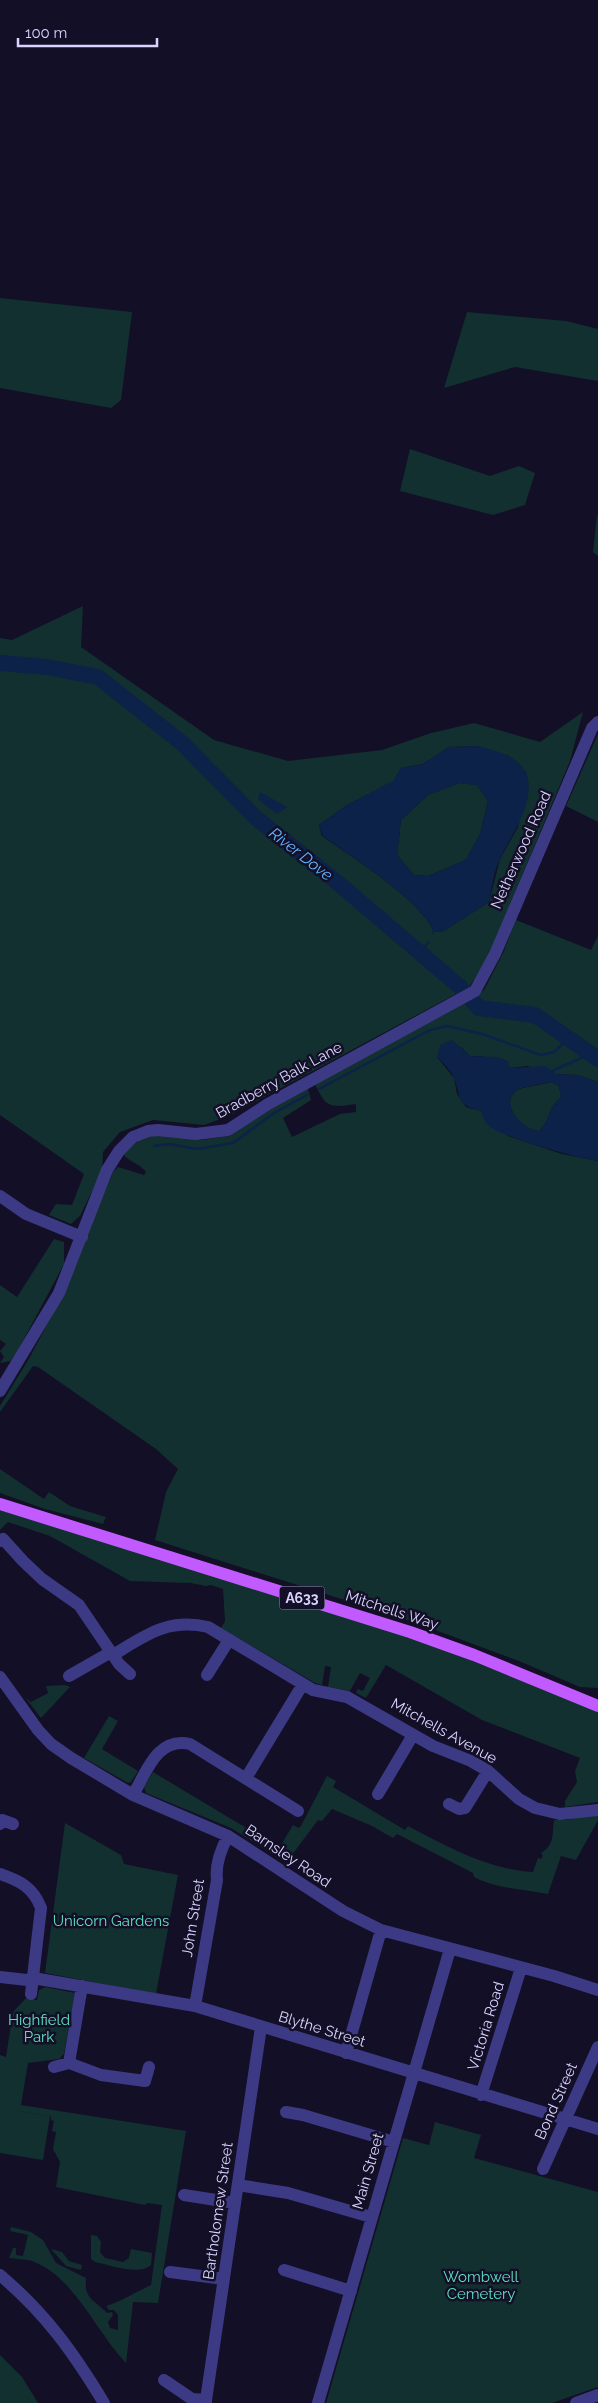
<svg xmlns="http://www.w3.org/2000/svg" width="598" height="2403" font-family="Raleway,sans-serif">
<rect width="100%" height="100%" fill="#130f26"/>
<!-- green -->
<path fill="#12302f" fill-rule="evenodd" d="M0 298 132 312 121 400 111 408 0 388Z
M467 312 566 321 598 329V381L515 367 444 388Z
M410 449 490 476 519 466 535 473 525 505 493 515 400 491Z
M597 515 598 516V556L593 552Z
M83 606 81 647 214 740 288 761 382 750 431 733 474 723 540 742 583 712 570 761 485 964 469 987 229 1116 204 1125 153 1120 120 1132 103 1152 102 1171 80 1216 71 1224 49 1215 56 1204 72 1205 84 1174 0 1115V638L12 640ZM478 746 509 756 526 772 518 827 500 859 489 902 442 932 434 931C416 897 355 859 322 836L319 825 347 805 394 781 401 768 423 764 449 747Z
M598 734V822L566 806Z
M459 783 477 785 488 801 480 834 466 860 428 876 414 875 397 855 401 820 428 795Z
M516 920 591 950 598 936V1082L578 1075 556 1074 527 1066 509 1068 482 1056H470L461 1047 437 1057 454 1078 457 1094 466 1107 481 1111 508 1136 562 1154 598 1161V1688L580 1687 519 1661 411 1621 155 1540 166 1492 178 1469 156 1449 38 1367 33 1366 0 1412V1406L30 1357 62 1296 113 1172 118 1167 144 1175 146 1172C139 1163 129 1162 123 1154L143 1137 173 1134 200 1140 230 1136 265 1110 307 1086 311 1100 283 1118 292 1137 340 1114 356 1112V1104C329 1108 326 1108 314 1082L447 1013 484 990 503 953Z
M551 1082 559 1086 561 1097C546 1110 552 1119 539 1131 523 1131 498 1104 517 1090 521 1087 543 1085 551 1082Z
M54 1239 64 1242V1264L17 1352 11 1361 0 1363 4 1357 0 1351 6 1344 0 1340V1285L17 1297Z
M0 1469 44 1499 49 1492 70 1506 106 1517 103 1524 45 1509 0 1493Z
M0 1510 412 1637 598 1711V1802L565 1807V1801L577 1782 575 1771 580 1758 482 1720 386 1665 366 1698 356 1693 358 1689 363 1691 370 1678 360 1673 350 1691 328 1687 331 1667 325 1666 322 1685 315 1683 221 1628 225 1621 223 1589 211 1585 206 1586 191 1583 130 1581 50 1536 8 1522 0 1530Z
M65 1685 70 1687 41 1718 25 1697 31 1702 48 1693 46 1686Z
M109 1716 118 1721 102 1749 138 1771 131 1782 128 1783 84 1758Z
M153 1772 278 1847 273 1854 231 1828 146 1793 144 1787Z
M327 1776 336 1781 333 1787 405 1830 408 1826C448 1847 487 1869 533 1872L538 1858 541 1859 543 1856 541 1853C555 1845 552 1834 554 1820H567L598 1813V1820L576 1860 561 1856 548 1894C523 1889 497 1889 474 1877L473 1873 397 1834 393 1838 372 1826 332 1809 322 1821 318 1820 286 1863 275 1855 293 1825 299 1828 302 1824Z
M65 1823 121 1855 124 1864 178 1875 156 1994 45 1973Z
M45 1987 75 1993 64 2054 59 2059 28 2063 21 2105 186 2131 158 2303 133 2302 126 2363C96 2332 74 2276 32 2261 25 2259 16 2259 9 2258L13 2248H16V2255L23 2256 28 2235 10 2231 11 2227 31 2232 43 2240 56 2263 86 2278C84 2300 94 2299 107 2313L112 2312 113 2315 108 2322 110 2328 118 2330V2315L114 2310H109L106 2306C122 2301 136 2292 151 2285L162 2205 147 2203 145 2205 56 2187 60 2162 53 2149 56 2132 52 2131 54 2121 51 2120V2116L0 2108V2055L6 2057 13 2012 26 1998 37 2000 39 1990Z
M0 2108 50 2116 43 2160 0 2153Z
M435 2122 481 2135 474 2158 598 2192V2387L552 2403H326L403 2138 429 2145Z
M91 2235 97 2236 101 2242 100 2252 105 2258 123 2262 129 2258 131 2249 152 2253 151 2265C139 2276 110 2265 95 2262L91 2259Z
M51 2249 62 2252 69 2261 82 2265 81 2270 66 2266Z
M0 2355 22 2377 38 2403H0Z"/>
<!-- water -->
<path fill="#0c2248" fill-rule="evenodd" d="M478 746C488 749 499 751 508 756 552 777 515 828 501 857 494 870 492 887 489 902L442 932 434 931C416 897 355 859 323 836L319 825 347 805 393 781 401 768 423 764 449 747ZM459 783 477 785 488 801 480 834 466 860 428 876 414 875 397 855 401 820 428 795Z
M260 792 287 807 277 814 258 799Z
M452 1040 470 1056 499 1057 508 1061 509 1068 546 1066 556 1074 578 1075 598 1082V1161C581 1159 497 1136 488 1125 485 1122 483 1116 481 1111 455 1104 462 1099 454 1078 451 1070 443 1063 437 1057L440 1045ZM551 1082 559 1086 561 1097C546 1110 552 1119 539 1131 523 1131 498 1104 517 1090 521 1087 544 1084 551 1082Z"/>
<g fill="none" stroke-linecap="round" stroke-linejoin="round">
<!-- stream -->
<path stroke="#0c2248" stroke-width="2.5" d="M433 933 434 931
M421 954 428 942
M552 1071 590 1054
M319 1089 430 1030 447 1026 482 1034 541 1055 554 1052 568 1039
M154 1146 169 1144 197 1149 233 1143 274 1113 307 1095"/>
<!-- river -->
<path stroke="#0c2248" stroke-width="16" d="M0 663 47 667 98 677 182 743 256 818 332 878 459 986 479 1008 535 1015 598 1059"/>
<!-- minor -->
<path stroke="#3d3a85" stroke-width="12" d="M0 1196 26 1214 82 1237
M0 1391 59 1293 107 1170 119 1151 133 1137 148 1131 158 1130 196 1134 228 1130 268 1104 475 991 495 954 592 728 598 722
M0 1541 3 1539 23 1561 42 1579 79 1605 119 1664 130 1674
M113 1655C146 1635 168 1618 208 1627L313 1690 347 1697 433 1746 471 1761 488 1771 519 1799 535 1808 560 1814 598 1810
M207 1675 229 1640
M69 1676 111 1652
M0 1677 38 1730 51 1744 71 1758 133 1795 228 1836 343 1911 381 1930 554 1976 598 1990
M246 1778 303 1684
M378 1794 413 1735
M133 1795C147 1771 157 1737 190 1744L298 1811
M449 1804 459 1809 465 1808 488 1771
M0 1824 2 1820 13 1824
M0 1874C20 1881 33 1887 41 1908L31 1994
M0 1977 27 1980 33 1978 195 2006 598 2129
M82 1986 69 2063 101 2075 145 2081 149 2067
M195 2006 217 1880C215 1864 221 1849 228 1836
M346 2053 381 1930
M54 2067 69 2063
M481 2095 521 1968
M286 2112 303 2115 394 2142
M543 2169 598 2047
M238 2185 288 2193 371 2217
M184 2195 235 2203
M284 2270 351 2291
M170 2272 224 2279
M0 2275C46 2314 73 2352 104 2403
M164 2380 192 2399 206 2400V2403
M206 2400 261 2027
M318 2403 450 1949
M576 2403 598 2395"/>
<!-- major -->
<path stroke="#c25bff" stroke-width="12" d="M0 1504 410 1632 474 1655 598 1706"/>
</g>
<g text-anchor="middle" dominant-baseline="central" stroke-width="5" stroke-linejoin="round" paint-order="stroke">
<!-- shield labels -->
<rect fill="#130f26" stroke="#9e99be" stroke-width="1" x="279.5" y="1586.5" width="45" height="23" rx="4"/>
<g font-size="14" font-weight="bold" fill="#d9d4ff">
<text x="302" y="1598">A633</text>
</g>
<!-- street labels -->
<g font-size="15" fill="#d9d4ff" stroke="#130f26">
<text transform="translate(521 850) rotate(-66)">Netherwood Road</text>
<text transform="translate(279 1080) rotate(-29)">Bradberry Balk Lane</text>
<text transform="translate(392 1610) rotate(18)">Mitchells Way</text>
<text transform="translate(444 1731) rotate(29)">Mitchells Avenue</text>
<text transform="translate(288 1856) rotate(34)">Barnsley Road</text>
<text transform="translate(193 1918) rotate(-81)">John Street</text>
<text transform="translate(486 2026) rotate(-73)">Victoria Road</text>
<text transform="translate(322 2029) rotate(17)">Blythe Street</text>
<text transform="translate(556 2101) rotate(-66)">Bond Street</text>
<text transform="translate(368 2171) rotate(-74)">Main Street</text>
<text transform="translate(218 2211) rotate(-82)">Bartholomew Street</text>
</g>
<!-- park labels -->
<g font-size="15" fill="#5fe0c0" stroke="#130f26">
<text x="111" y="1921">Unicorn Gardens</text>
<text x="39" y="2020">Highfield<tspan x="39" dy="17">Park</tspan></text>
<text x="481" y="2277">Wombwell<tspan x="481" dy="17">Cemetery</tspan></text>
</g>
<!-- water labels -->
<g font-size="16" font-style="italic" fill="#62b6ff" stroke="#130f26">
<text transform="translate(301 854) rotate(38)">River Dove</text>
</g>
</g>
<!-- scale -->
<path d="M18 38v8h139v-8" fill="none" stroke="#d9d4ff" stroke-width="2.5"/>
<text x="25" y="38" font-size="15" fill="#d9d4ff" stroke="#130f26" stroke-width="4" paint-order="stroke">100 m</text>
</svg>
